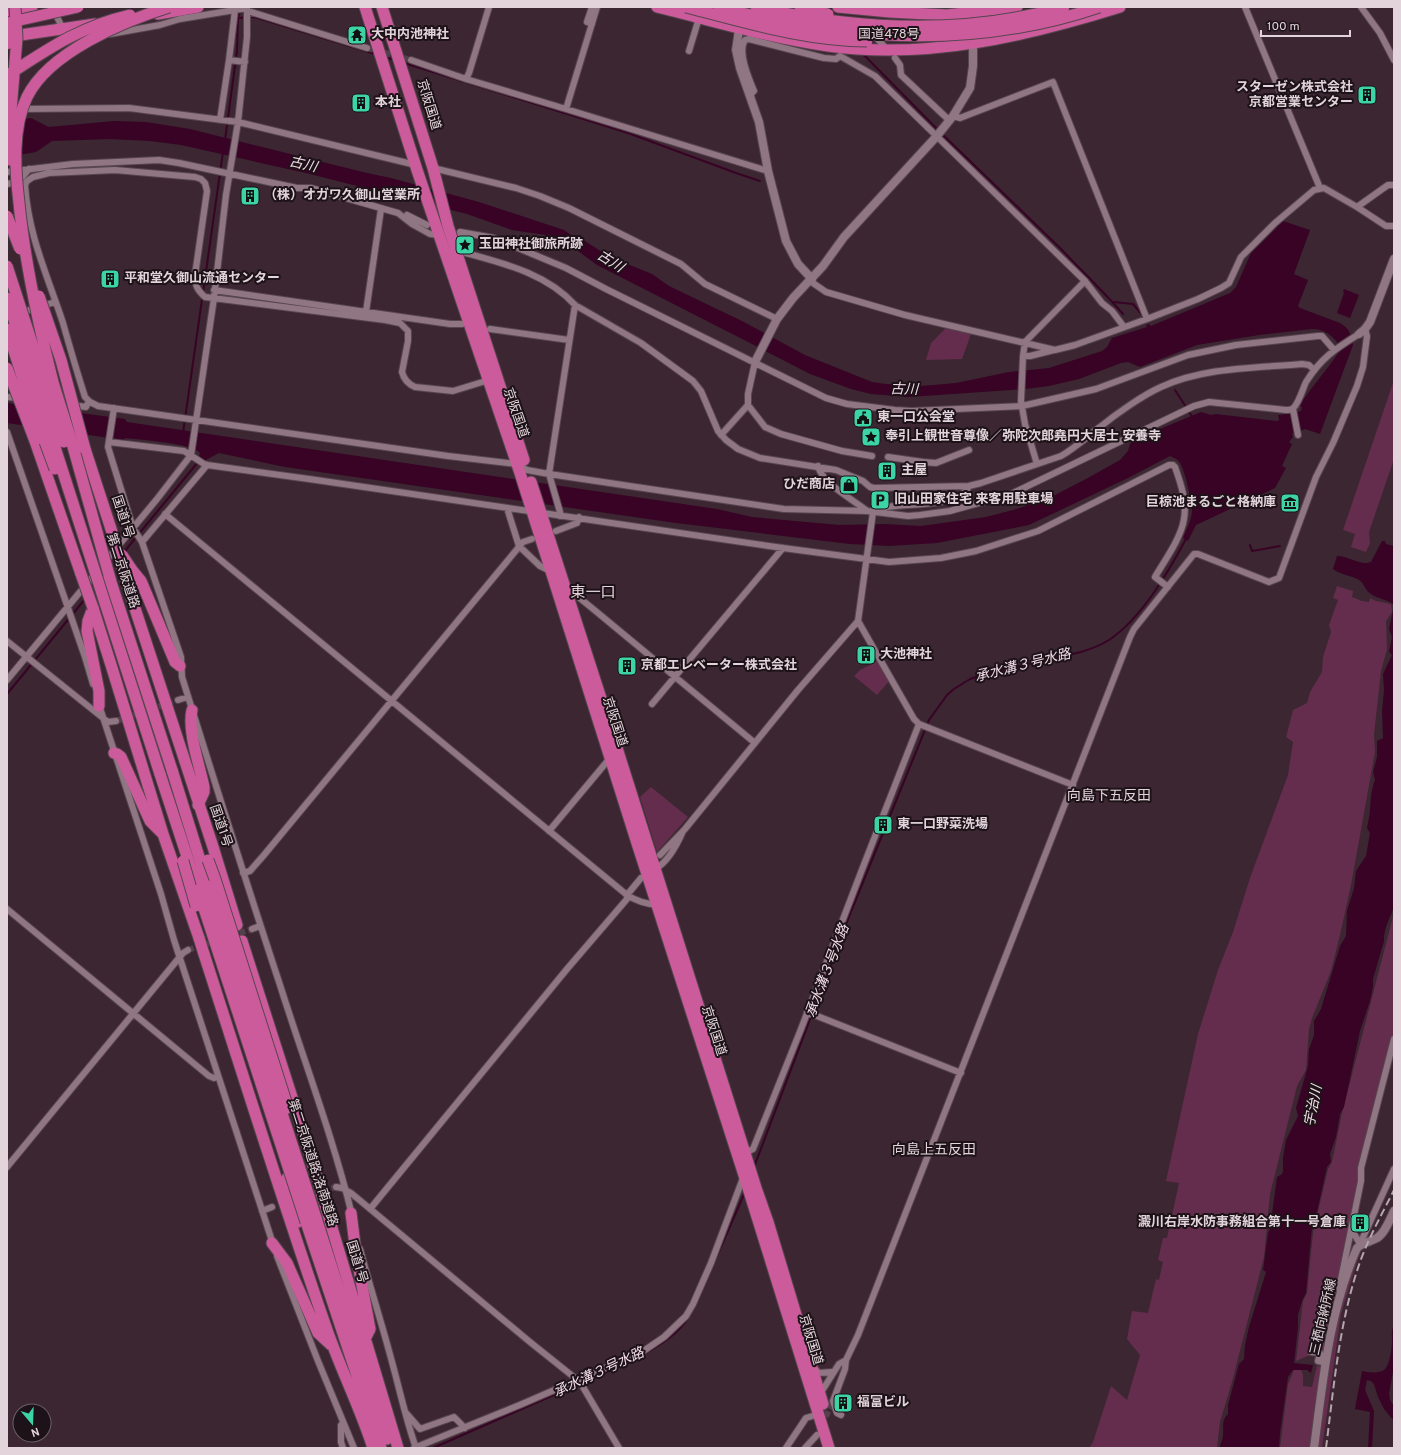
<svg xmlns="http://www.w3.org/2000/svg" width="1401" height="1455" font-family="Overpass,'Noto Sans JP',sans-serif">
<rect width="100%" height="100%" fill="#3b2631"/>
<!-- green -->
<path fill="#652d4d" d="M947 327 973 332 971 334 962 359 926 360 931 343Z
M1394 380V459L1369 532 1370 543 1366 552 1351 547 1355 534 1343 530Z
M1337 586 1353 591 1352 597 1362 601 1369 602 1370 598 1376 601 1391 604 1392 612 1386 621 1387 649 1381 671 1374 735 1375 752 1351 885 1340 935 1331 971 1312 1018 1309 1029 1306 1070 1297 1086 1270 1194 1264 1257 1232 1382 1220 1422 1217 1448H1089L1093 1442 1111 1386 1127 1400 1140 1355 1127 1339 1132 1311 1148 1313 1156 1279 1159 1280 1163 1262 1158 1260 1163 1238H1167L1179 1183 1166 1181 1198 1034 1218 970 1233 932 1250 878 1288 775 1293 742 1286 737 1293 710 1307 703 1310 692 1322 672 1323 657 1331 632 1329 625 1338 600 1333 598Z
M879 660 890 680 877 695 854 676 860 670Z
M651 787 688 817 657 852 640 797Z
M1394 913V1039L1371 1127 1361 1181 1323 1362 1320 1353 1310 1355 1296 1361 1303 1301 1307 1293 1313 1233 1328 1169 1332 1162 1342 1113Z
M1360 1252 1341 1314 1322 1448H1317L1330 1356 1341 1297Z
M1317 1365 1323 1368 1310 1448H1280L1288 1384 1294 1370 1298 1369 1302 1371 1303 1377V1386L1312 1387Z"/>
<!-- water -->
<path fill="#380325" d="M31 118 49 127 114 121 146 122 190 129 367 173 391 178 479 202 564 230 574 237 580 238 610 257 652 274 669 286 742 321 805 355 872 382 886 384 921 386 956 383 1009 372 1049 368 1102 351 1107 347 1112 338 1147 327 1146 325 1149 324 1151 326 1230 293 1236 287 1251 253 1283 221 1310 230 1294 274 1308 280 1298 306 1300 308 1340 323C1350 329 1351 334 1353 345L1320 434 1305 429 1292 434 1293 437 1289 442 1292 444 1282 466 1286 468 1275 488 1196 525 1188 541 1183 538C1186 530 1191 521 1192 512 1192 503 1185 470 1180 463 1178 459 1174 458 1170 456L1130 477 1029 525 937 543 889 546 850 544 676 523 285 467 219 453 204 461 199 456 200 453C193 443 140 440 126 438L123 440 7 423V403L125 419 127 422 717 509 752 517 840 525 884 524 921 526 986 517 1017 509 1053 496 1086 479 1120 460 1128 451 1131 441 1201 412 1211 415 1216 414 1277 421 1279 420 1278 415 1287 414 1301 411 1302 407 1299 406C1312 386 1328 369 1341 349 1335 337 1326 329 1312 329L1259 335 1197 345 1140 367 1128 362 1121 363 1079 379 1049 386 1026 389 909 397 871 394 851 389 810 374 748 342 597 265 559 237 512 230 467 214 310 174 181 145 150 141 109 139 52 141 36 152 7 157V121Z
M1344 289 1359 295 1350 318 1337 313 1344 293 1343 292Z
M1382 541H1385L1386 544 1394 546V605C1387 599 1378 599 1371 594 1364 590 1365 583 1359 580 1351 575 1340 575 1333 569L1337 556C1349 556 1360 566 1371 562Z
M1394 606V906C1391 917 1383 929 1384 941L1373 979V987L1370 1001 1360 1031 1344 1107 1340 1114 1336 1137 1330 1154 1331 1162 1327 1167 1317 1212 1313 1216 1306 1293 1302 1301 1298 1315V1328L1294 1363 1313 1365 1311 1373 1307 1370H1293L1288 1377 1280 1433 1279 1448H1220C1220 1443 1223 1440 1223 1435 1224 1426 1221 1421 1228 1414V1405L1239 1364 1244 1359 1245 1345 1249 1327 1266 1272 1263 1270 1268 1233 1270 1229 1277 1177 1282 1174 1283 1171V1158L1286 1140 1298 1116 1296 1108 1308 1066 1309 1049 1314 1035V1021L1321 1009 1340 946 1346 936 1347 911 1354 888 1356 871 1366 856 1370 833 1367 828C1368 822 1370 815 1370 809 1371 798 1371 790 1375 780L1373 772 1377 757V741L1383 738 1382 711 1384 690 1383 674 1392 655 1389 652 1392 637 1389 629Z
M1394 1325V1366L1389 1394 1390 1400 1394 1406V1421L1384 1409 1378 1397 1374 1384 1371 1381 1367 1380 1365 1390 1374 1411 1372 1448H1368L1370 1412 1355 1409C1357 1396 1360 1384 1362 1371 1368 1372 1378 1374 1384 1370 1390 1366 1392 1347 1392 1340 1392 1334 1391 1331 1394 1325Z"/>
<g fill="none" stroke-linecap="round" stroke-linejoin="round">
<!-- stream -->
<path stroke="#380325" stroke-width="2" d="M238 18 254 17 375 54
M862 53 939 131
M385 57 394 60
M404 63 628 133 736 173 760 181
M942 134C981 172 1021 210 1060 248 1081 270 1103 291 1123 314
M225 140 237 51 238 18 240 11
M1114 302 1133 304 1143 316
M1175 390 1193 418
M183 433 223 152
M1250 545 1252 551 1280 546
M124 552 198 462
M7 694 85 599
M754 1167 848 919 929 720 947 695 954 689 970 679 988 673 1081 652C1091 649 1101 645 1109 640 1142 618 1169 571 1187 537
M697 1302 745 1192
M433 1448 638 1358C656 1347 677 1336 688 1318"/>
<!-- street-tunnel -->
<path stroke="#54404a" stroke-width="6" stroke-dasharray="6 3" stroke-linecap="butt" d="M367 48 411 60
M116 721 178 700
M231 936 252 929
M188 950 216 941
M306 1197 336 1187
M822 1425 833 1401"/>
<!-- street casing -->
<g stroke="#57454f" stroke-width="8">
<path id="street" d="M1245 7 1320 188
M1361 7 1380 33 1394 60
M54 11 61 25
M248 11 367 48
M592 24 587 22 592 7
M872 33 884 46
M110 34 160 25 180 19 247 8
M689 51 699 18
M895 58 900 65 901 75 950 121
M229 60 245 62
M411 60 466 79 566 109 597 7
M466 79 469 73 489 7
M750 95 754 91C749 79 737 52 745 40L749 39 824 58 836 59 840 56 875 76 1085 281 1102 303 1112 311 1124 327
M22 109 129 108 238 122 416 165
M566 109 768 171
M953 116 960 118 1053 82 1147 319
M220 120 229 60 235 10
M433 168 516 188 540 196 569 208 681 264 705 284 777 319
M7 172 73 164 159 160 179 163 297 188H311L398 213 412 224 430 234 440 235
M18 182 29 169
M7 184 17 182 25 185C28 235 48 277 63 323 70 348 77 372 85 397L90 402 98 406 448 456 517 464 527 470 549 474 784 509 867 511 908 516 920 515 950 511 1011 494 1194 406 1209 402 1286 410C1288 410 1290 410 1292 409 1298 406 1303 388 1306 382 1321 358 1335 349 1359 334
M25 185 27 181 33 177 49 173 115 170 195 177 201 179 205 183 207 191 195 275C195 285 197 290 205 297L385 320 400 323 408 331V341L402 372C404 380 408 384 415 387L453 391 489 380
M1357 207 1386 226H1394
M407 215 427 225
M466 253C506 264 547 274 575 305L641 343 693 381 701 391 718 431 726 440 738 449 760 458 836 470 863 481 870 487 874 488 969 486 981 483 1061 456C1075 448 1087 437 1100 427 1116 414 1143 395 1161 387 1203 367 1257 368 1302 364L1309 365 1314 370
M466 253 460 232 494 238 566 268 606 289 826 398 847 404 895 410 912 411 1022 406 1096 389 1188 355 1236 345 1318 336H1322L1334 350
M810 281 826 292 905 315 1055 350 1075 345 1147 319 1198 299 1221 288 1229 283 1241 257 1275 223 1314 190 1324 188 1357 207 1388 185H1394
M214 290 450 324H462
M366 312 381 209
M7 317 55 302
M490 329 569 340
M1023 356H1030L1054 350
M755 362 748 394V405L765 427 781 434 842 451 872 456
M7 397 19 398
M58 403 86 407 89 401
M114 408 108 447 133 528 142 542 181 657 182 677C214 780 246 882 280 985 304 1061 333 1137 352 1215
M1293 409 1298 435
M7 432 85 657 93 684
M721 435 748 405
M109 442 184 451 204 464 207 465 309 479 783 548 889 562 941 558 976 551 1038 531 1169 465H1173L1175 467C1181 484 1187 502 1184 519 1181 538 1165 560 1155 577L1168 587
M888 457 923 462 936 463 969 450
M1037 464 1025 424 1021 401 1023 356 1025 342 1085 281
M818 466C821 482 853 500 866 510
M507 508 519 546 540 566 552 572
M873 512 858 621 914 719 919 724 1073 785
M875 512C879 510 883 508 887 507 907 503 959 508 969 486
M165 514 627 895C636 901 646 904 658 905
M560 516V512L549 474 575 305
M556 531 577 523 579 517
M142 542 207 465
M569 597 576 595 598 613 755 743
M7 641 108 722 116 721
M7 680 157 499 191 455 214 298 226 195 238 122 247 37V7
M178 700 188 697
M652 704 783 548
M99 705 161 894 174 940 273 1244
M549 831 610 758
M660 855 685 829 798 690 858 621
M655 869C668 862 677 845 683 831
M243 873 250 871 264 855 523 542 532 539
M7 909 209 1076 214 1078 218 1076
M252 929 260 926
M807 1012 961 1073
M745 1153 753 1149 801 1029 863 867 919 724
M7 1167 183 953 188 950
M336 1187 342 1188 351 1193 530 1342 580 1382 619 1448
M370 1209 567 969 627 899V895L641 878
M262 1211 272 1207
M1354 1228 1353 1232 1360 1244
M1360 1244 1394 1169
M360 1249C370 1287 382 1324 392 1362 400 1391 406 1420 416 1448
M277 1256 318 1361 354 1448
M1339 1289 1361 1181V1168L1394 1039
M1311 1352 1320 1353 1318 1361 1323 1362 1324 1356
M814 1368 819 1373 832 1372
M820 1394 839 1364 846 1360
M406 1413 420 1429 454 1417 465 1428
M841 1415 837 1413 833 1401 845 1369 846 1360 858 1335 1130 637 1134 629 1194 554H1198L1269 582 1279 578 1316 477 1333 443 1357 386 1363 367 1367 336 1365 329
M343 1448 341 1442V1425L343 1423
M414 1448 522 1404 642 1352 664 1337 686 1316 693 1304 711 1263 743 1178
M786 1448 806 1418 819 1414
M805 1448 817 1435"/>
</g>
<!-- secondary casing -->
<g stroke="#57454f" stroke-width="10">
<path id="secondary" d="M740 23 736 50 740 68 759 122 768 171 786 241 798 264 812 279
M1359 334 1365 329 1370 322 1394 259
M755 362 777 319 793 298 823 266 844 237 936 137 953 116 970 88 973 66V43
M1314 1448C1323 1381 1329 1311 1357 1248 1363 1242 1370 1242 1377 1238 1385 1233 1390 1219 1394 1211"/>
</g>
<!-- highway casing -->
<g stroke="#57454f" stroke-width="13">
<path id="highway" d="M365 7 417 170 520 473 637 843 744 1175 829 1448
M382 7 433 168 448 226 524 460
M657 7C714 21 770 38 828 46 927 60 1027 36 1120 7
M838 7 890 12 947 15 1017 7
M7 13 32 7
M158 14 198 7
M7 37 95 24
M35 441 81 574
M85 449 111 529
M531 482 616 745 756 1188 768 1222 823 1404
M132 570 141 581 175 662 180 666
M127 584 213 847 237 925
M93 608 112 668 163 834 199 938
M93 608 88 621 87 631 99 691V706
M192 710C187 730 200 767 204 787V792L198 805
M114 753 117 754 121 757 150 821 161 832
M172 770 208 886
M160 774 198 890
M242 941 305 1138 398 1448
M204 954C244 1078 283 1203 326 1327 340 1368 360 1407 373 1448
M287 1178 298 1222
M351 1213 356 1253 370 1329 365 1339
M316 1218 387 1439
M306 1222 381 1448
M272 1243 287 1263 318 1333 331 1345"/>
</g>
<!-- street -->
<use href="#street" stroke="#8f7682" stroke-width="6"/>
<!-- secondary -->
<use href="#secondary" stroke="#8f7682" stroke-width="8"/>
<!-- highway -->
<use href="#highway" stroke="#cc5b9c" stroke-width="11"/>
<!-- rail -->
<path stroke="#b5a5ac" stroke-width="2" stroke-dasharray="8 4" stroke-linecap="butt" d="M1326 1448C1334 1386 1339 1322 1360 1262 1369 1237 1382 1214 1394 1190"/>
<!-- highway-bridge casing -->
<g stroke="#57454f" stroke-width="13" stroke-linecap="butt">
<path id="highway-bridge" d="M686 7C746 22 805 41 867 41
M719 7C843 41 975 49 1099 7
M756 7C857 30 964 35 1064 7
M800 7 828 14
M7 23 78 7
M7 44 15 25
M11 73C51 47 82 26 130 15
M9 160 10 122 17 38 15 7
M7 216 20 249
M7 266 64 442
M39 296 61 360 85 449
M7 298 160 774
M7 329 31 404 55 469
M7 368 35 441
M111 529 127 584
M122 555 132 570
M81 574 93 608
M109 576 172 770
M111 582C98 536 85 489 72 443 66 423 59 402 53 382 38 323 25 263 19 203 15 169 12 128 27 97 49 52 124 21 169 7
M208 860 215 879 288 1108
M183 861 196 906
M208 886 316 1218
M198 890 306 1222
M199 938 204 954"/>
</g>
<!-- highway-bridge -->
<use href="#highway-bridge" stroke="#cc5b9c" stroke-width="11"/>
</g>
<!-- icons -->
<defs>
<g id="temple-square" transform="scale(1)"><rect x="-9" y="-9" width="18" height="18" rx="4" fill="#3cd4a4" stroke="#1c1217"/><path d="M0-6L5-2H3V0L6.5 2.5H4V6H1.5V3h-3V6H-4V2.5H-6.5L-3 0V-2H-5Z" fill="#111"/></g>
<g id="building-square" transform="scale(1)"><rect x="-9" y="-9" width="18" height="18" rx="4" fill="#3cd4a4" stroke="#1c1217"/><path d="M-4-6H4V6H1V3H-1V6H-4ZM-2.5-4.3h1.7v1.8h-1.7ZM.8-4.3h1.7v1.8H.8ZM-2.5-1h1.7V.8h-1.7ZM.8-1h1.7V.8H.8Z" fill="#111"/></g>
<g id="sight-square" transform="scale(1)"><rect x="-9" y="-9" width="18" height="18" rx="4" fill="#3cd4a4" stroke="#1c1217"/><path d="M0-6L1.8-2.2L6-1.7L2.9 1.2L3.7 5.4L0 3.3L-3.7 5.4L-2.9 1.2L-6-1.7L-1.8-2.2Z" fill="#111"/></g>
<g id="civic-square" transform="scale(1)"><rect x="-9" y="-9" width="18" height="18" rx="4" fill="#3cd4a4" stroke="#1c1217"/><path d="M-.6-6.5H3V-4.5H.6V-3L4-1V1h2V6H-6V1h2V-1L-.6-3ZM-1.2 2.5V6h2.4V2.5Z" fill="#111"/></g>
<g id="shop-square" transform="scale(1)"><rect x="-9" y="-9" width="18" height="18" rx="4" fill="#3cd4a4" stroke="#1c1217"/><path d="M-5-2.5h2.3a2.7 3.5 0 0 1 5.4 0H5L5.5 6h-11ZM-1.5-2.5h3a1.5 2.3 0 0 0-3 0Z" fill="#111"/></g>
<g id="parking-square" transform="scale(1)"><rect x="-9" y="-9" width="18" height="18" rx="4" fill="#3cd4a4" stroke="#1c1217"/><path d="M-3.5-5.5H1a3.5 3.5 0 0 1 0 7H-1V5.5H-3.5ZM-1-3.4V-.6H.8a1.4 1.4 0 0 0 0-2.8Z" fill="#111"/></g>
<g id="museum-square" transform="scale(1)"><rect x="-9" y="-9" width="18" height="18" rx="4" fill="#3cd4a4" stroke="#1c1217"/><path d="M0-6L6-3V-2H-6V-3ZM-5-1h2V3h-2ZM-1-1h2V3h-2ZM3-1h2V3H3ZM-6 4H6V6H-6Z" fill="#111"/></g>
</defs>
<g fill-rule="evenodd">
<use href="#temple-square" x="357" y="35"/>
<use href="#building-square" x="1367" y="95"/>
<use href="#building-square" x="361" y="103"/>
<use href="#building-square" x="250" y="196"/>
<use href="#sight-square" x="465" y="245"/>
<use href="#building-square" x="110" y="279"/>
<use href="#civic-square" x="863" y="418"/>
<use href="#sight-square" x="871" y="437"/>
<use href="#building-square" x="887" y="471"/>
<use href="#shop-square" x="849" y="485"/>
<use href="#parking-square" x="880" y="500"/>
<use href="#museum-square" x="1290" y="503"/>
<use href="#building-square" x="866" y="655"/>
<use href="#building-square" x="627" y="666"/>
<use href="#building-square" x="883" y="825"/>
<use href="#building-square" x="1360" y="1223"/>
<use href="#building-square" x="843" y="1403"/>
</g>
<g text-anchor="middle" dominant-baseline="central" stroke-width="4" stroke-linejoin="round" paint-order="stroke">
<!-- poi labels -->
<g font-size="13" font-weight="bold" fill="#e2d4da" stroke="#1c1217" text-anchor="start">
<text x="371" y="35">大中内池神社</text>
<text x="1353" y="88" text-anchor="end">スターゼン株式会社<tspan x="1353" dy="15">京都営業センター</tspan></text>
<text x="375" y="103">本社</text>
<text x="264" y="196">（株）オガワ久御山営業所</text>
<text x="479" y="245">玉田神社御旅所跡</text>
<text x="124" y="279">平和堂久御山流通センター</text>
<text x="877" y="418">東一口公会堂</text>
<text x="885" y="437">奉引上観世音尊像／弥陀次郎堯円大居士 安養寺</text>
<text x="901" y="471">主屋</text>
<text x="835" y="485" text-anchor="end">ひだ商店</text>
<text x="894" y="500">旧山田家住宅 来客用駐車場</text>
<text x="1276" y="503" text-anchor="end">巨椋池まるごと格納庫</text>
<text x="880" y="655">大池神社</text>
<text x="641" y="666">京都エレベーター株式会社</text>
<text x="897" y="825">東一口野菜洗場</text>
<text x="1346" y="1223" text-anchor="end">澱川右岸水防事務組合第十一号倉庫</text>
<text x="857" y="1403">福富ビル</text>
</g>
<!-- street labels -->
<g font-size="13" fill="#e2d4da" stroke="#1c1217">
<text x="889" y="35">国道478号</text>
<text transform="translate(428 105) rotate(73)">京阪国道</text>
<text transform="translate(515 413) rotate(71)">京阪国道</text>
<text transform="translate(122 517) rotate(72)">国道1号</text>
<text transform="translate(122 571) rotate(72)">第二京阪道路</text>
<text transform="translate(614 722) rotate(72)">京阪国道</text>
<text transform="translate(220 826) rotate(71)">国道1号</text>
<text transform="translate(713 1031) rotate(72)">京阪国道</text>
<text transform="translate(312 1163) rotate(72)">第二京阪道路;洛南道路</text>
<text transform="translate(356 1262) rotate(73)">国道1号</text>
<text transform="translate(1324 1317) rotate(-77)">三栖向納所線</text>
<text transform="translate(810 1340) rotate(73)">京阪国道</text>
</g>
<!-- water labels -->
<g font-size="14" font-style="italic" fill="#f3dce7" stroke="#1c1217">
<text transform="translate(303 165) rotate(13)">古川</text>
<text transform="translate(610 262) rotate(32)">古川</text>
<text transform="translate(904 390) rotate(2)">古川</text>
<text transform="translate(1023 666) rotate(-14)">承水溝３号水路</text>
<text transform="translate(828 971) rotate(-69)">承水溝３号水路</text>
<text transform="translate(1314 1106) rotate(-79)">宇治川</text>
<text transform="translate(599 1373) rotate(-25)">承水溝３号水路</text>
</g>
<!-- neighbourhood labels -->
<g font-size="14" fill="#e2d4da" stroke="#1c1217">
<text x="1109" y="796">向島下五反田</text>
<text x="934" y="1150">向島上五反田</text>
</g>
<!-- quarter labels -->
<g font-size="15" fill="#e2d4da" stroke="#1c1217">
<text x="593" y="593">東一口</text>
</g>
</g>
<!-- border -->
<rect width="1401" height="1455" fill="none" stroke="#e2d4da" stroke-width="16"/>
<!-- north arrow -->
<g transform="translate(32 1423) rotate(161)"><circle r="19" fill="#1c1217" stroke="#6b6065"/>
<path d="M0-3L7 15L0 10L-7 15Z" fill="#3cd4a4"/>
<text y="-6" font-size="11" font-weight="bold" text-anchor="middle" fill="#e2d4da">N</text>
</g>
<!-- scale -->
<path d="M1261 30v6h89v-6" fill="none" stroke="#e2d4da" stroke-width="2"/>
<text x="1267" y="30" font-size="12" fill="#e2d4da" stroke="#1c1217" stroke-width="3" paint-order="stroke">100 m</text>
</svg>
